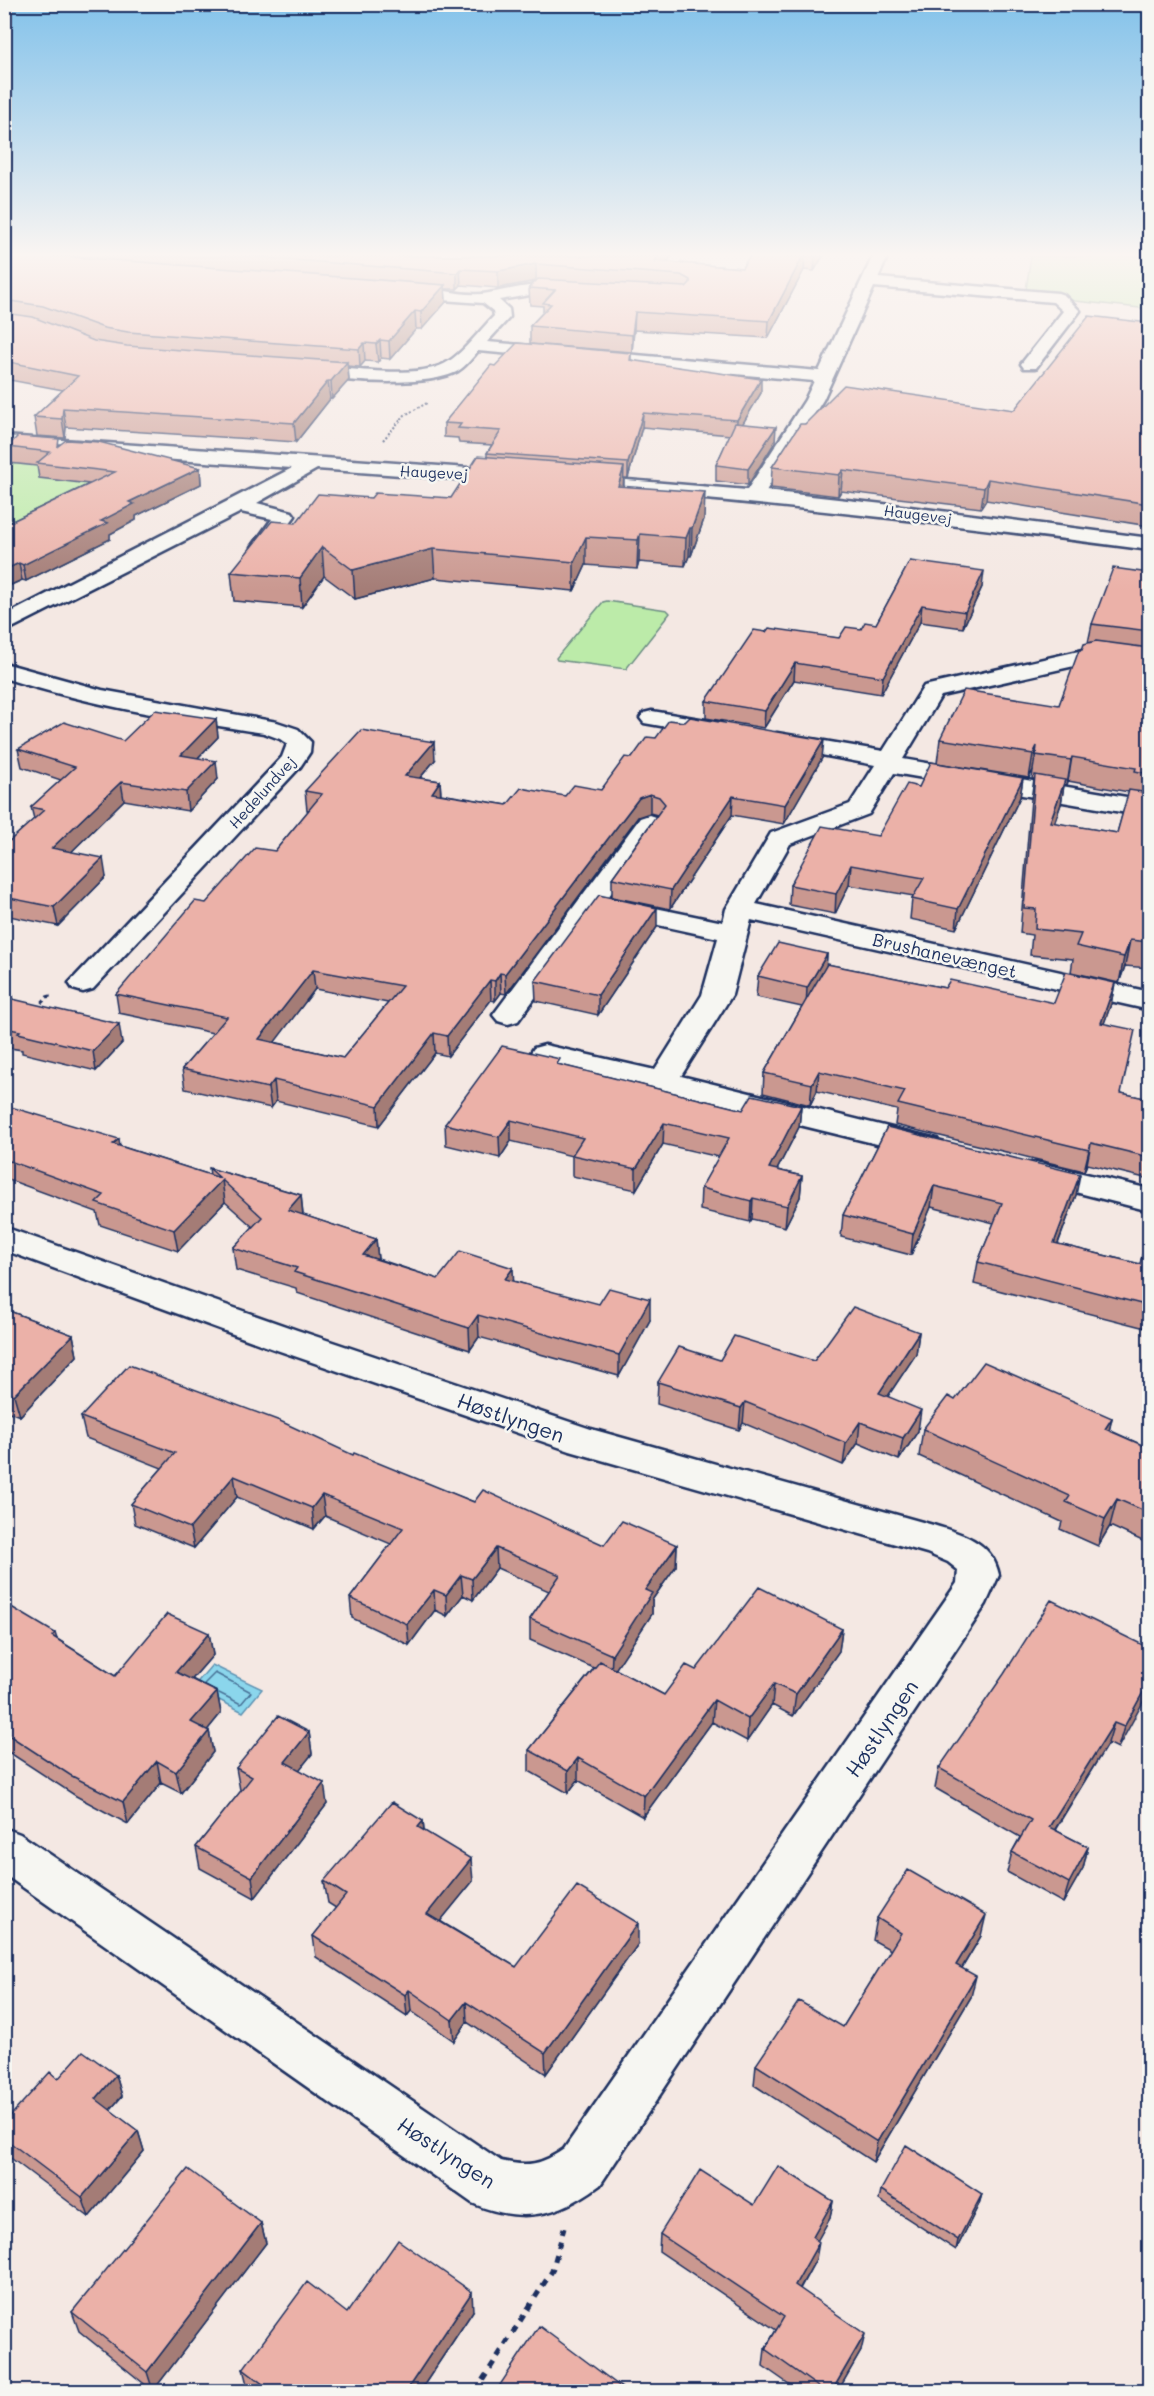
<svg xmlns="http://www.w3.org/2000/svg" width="1154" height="2396" font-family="Mali,sans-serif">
<rect width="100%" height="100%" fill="#f4e8e3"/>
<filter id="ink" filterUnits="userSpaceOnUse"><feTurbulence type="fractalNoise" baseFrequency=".0167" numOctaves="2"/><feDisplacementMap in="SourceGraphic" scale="12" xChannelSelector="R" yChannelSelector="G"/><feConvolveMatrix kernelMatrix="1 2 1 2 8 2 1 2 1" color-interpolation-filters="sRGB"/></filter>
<g filter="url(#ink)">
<!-- green -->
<path fill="#bceba9" stroke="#6c8d84" stroke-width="1.5" d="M1031 256H1149V309L1075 301 1026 290Z
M4 450 132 459 41 525 5 519Z
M607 601 667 610 670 613 626 669 557 660 556 658 603 602Z"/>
<!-- water -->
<path fill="#8bd6ec" stroke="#5e93b3" stroke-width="1.5" d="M212 1665 262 1689 243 1712 193 1687Z"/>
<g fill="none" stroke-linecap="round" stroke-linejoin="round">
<!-- shore -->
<path stroke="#487297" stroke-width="1.5" d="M204 1684 215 1673 251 1692 241 1704 219 1693"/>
<!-- minor casing -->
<g stroke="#1b2f5e" stroke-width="5">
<path id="minor" d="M873 256H888L878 278 1058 293 1064 295 1080 311 1036 368H1024L1021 364 1063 311 1053 302 874 287 823 400 766 491 910 507 1150 538V550C959 525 770 503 579 488L572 486 569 482 572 478 579 476 747 490 805 400 814 381 478 351C472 358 466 366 458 371 426 389 331 381 296 373L293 369 296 365 302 364C338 367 412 380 444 364 461 356 480 330 494 316L493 311 483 303 401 297 395 295 393 292 395 289C425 281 459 299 489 293 508 290 567 275 581 291L573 296 530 295 499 300 509 309 510 317 487 342 819 371Z
M4 436 512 471 519 473 522 477 519 481 512 483 317 469 257 503 292 512 295 516 269 551 262 553 255 551 252 547 272 519 241 512 4 632V616L292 468 4 448Z
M1092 648 1150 656V670L1092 662 941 696 903 759 1150 801V817L894 773 869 814 790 844 756 904 1150 992V1010L751 920 732 995 681 1076 937 1139 942 1146 937 1153 926 1156 534 1060 530 1054 534 1048 545 1045 655 1070 702 995 718 938 612 915 602 913 600 909 518 1021 508 1024 498 1021 493 1015 640 818 649 815 658 818 662 823 606 900 612 899 723 922 726 909 771 833 850 804 875 765 768 745 765 740 768 735 777 733 883 751 924 686Z
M4 663 102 690 277 722 298 729 311 742 310 752 300 767 93 989 83 992 73 989 69 983 282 757 287 744 280 739 264 733C177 720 89 705 4 678Z
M652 711 712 721 721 723 724 728 721 733 712 735 644 723 640 718 644 713Z
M1035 1162 1150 1189V1211L1024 1179 1019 1172 1024 1165Z
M4 1227 297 1330 591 1429 933 1525C962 1534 992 1541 999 1575L986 1604 600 2185C557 2217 521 2224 472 2203L4 1874V1828L20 1834 501 2161C528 2167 541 2165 564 2149L957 1583 958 1570 948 1562 927 1553 570 1451 271 1348 4 1250Z"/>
</g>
<!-- path-far2 -->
<path stroke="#1b2f5e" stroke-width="2" stroke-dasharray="2 2" stroke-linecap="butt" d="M383 440 405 415 427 403"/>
<!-- path-far1 -->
<path stroke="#1b2f5e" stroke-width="3" stroke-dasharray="4 4" stroke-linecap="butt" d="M36 1009 47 997 53 995"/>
<!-- path -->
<path stroke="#1b2f5e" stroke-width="5" stroke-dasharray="7 7" stroke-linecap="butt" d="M475 2392 552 2271 564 2228"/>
<!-- minor -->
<use href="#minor" fill="#f6f6f2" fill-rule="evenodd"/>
</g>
<!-- wall -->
<path fill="#ca9890" stroke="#1b2f5e" stroke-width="1.5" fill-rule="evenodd" d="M4 256H672L667 262 742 268 750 256H823L814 271 804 270 768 338 634 330 632 352 530 344V326L543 312V306L530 305 529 288 536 281 498 288 461 285 457 289H445L446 302 422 329H416L390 359 381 358 378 362 365 361 360 367 348 366 349 380 332 399H330L296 442 66 427 65 438 37 436 34 417 63 390 4 379Z
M1149 323V526L986 500 981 508 841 491 838 496 771 488 772 467 805 424 1014 410Z
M631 353V360L761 393 742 424 775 442 748 485 716 481V465L730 435 642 427 628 478H624V487L704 519 691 556H689L685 566 639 562 637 569 586 565 574 591 435 578 355 599 324 576 302 607 234 601 231 572 296 523 371 498H451L487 456V453L492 445 459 443 458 438 444 437V423L495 366Z
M60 444 200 468 201 484 136 516V520L110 534V539L26 581 22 580 4 588V525L89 484 39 478 37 466 9 463 7 447Z
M910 561 982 587 963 628 920 622 881 694 794 680 764 728 706 718V701L766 632 839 638 876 624Z
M1149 573V968L1125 966 1119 983 1071 972 1073 959 1030 955 1032 935 1020 933 1031 799 1034 779H1032L1033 770 1029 778 937 763 940 739 1059 705 1082 650 1088 643 1092 624ZM1068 781 1129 792 1117 833 1054 823 1061 804 1064 784 1067 785Z
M216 719 218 737 198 758 218 779 188 811 124 800 71 852 106 877 58 926 4 915V846L34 819 31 807 61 780 22 767 18 749 123 741Z
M656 738 822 758 784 824 732 815 670 909 612 897V878L657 815 650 813 638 817 506 994 501 993 495 1001 491 1000 448 1056 435 1053 379 1126 276 1101 271 1108 185 1089 182 1069 213 1033 119 1013 116 994 206 903 275 851 309 810H307L305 791 435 760 420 778 440 781 441 794 507 805 601 790 632 758ZM315 989 388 1003 343 1058 274 1042Z
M1023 778 1020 797 956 929 910 919 912 899 914 896 849 885 835 914 789 905 790 885 878 836 919 787Z
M657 927 598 1015 536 1001 535 981Z
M827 954 826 964 945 988 1054 1003 1115 983 1111 1004 1104 1023 1121 1093 1149 1099V1179L1087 1164 1084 1171 895 1125 897 1110 817 1091 810 1105 763 1093 764 1073 802 1007 756 997 758 976Z
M4 982 13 999 122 1043 96 1071 22 1053V1050L4 1047Z
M560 1065 743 1110 801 1106 799 1127 777 1170 802 1176 800 1197 785 1227 752 1219 750 1222 700 1210 701 1188 719 1157 663 1144 636 1190 572 1176V1156L511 1141 500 1158 446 1145 445 1124Z
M4 1105 120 1146 210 1175 209 1168 301 1195 303 1215 376 1239 378 1259 438 1279 513 1281 650 1320 619 1376 479 1337 470 1350 297 1293 296 1288 236 1270 233 1248 253 1227 225 1202 178 1251 100 1225 97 1212 4 1178Z
M887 1127 1076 1195 1058 1244 1140 1264 1149 1230V1329L974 1284 978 1262 994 1223 931 1207 911 1255 841 1237 843 1215Z
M4 1309 73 1335 77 1356 20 1416 4 1410Z
M919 1332 916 1354 888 1396 918 1431 899 1460 858 1443 843 1465 743 1423 739 1430 657 1404 658 1382 720 1360 814 1361Z
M955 1400 1112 1418 1109 1430 1149 1448V1544L1110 1526 1098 1546 1060 1529 1062 1522 919 1456 923 1429Z
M81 1417 353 1455 474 1502 604 1545H677L676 1566 652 1600V1614L615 1669 664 1695 696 1670 842 1629 839 1651 793 1716 772 1705 747 1741 712 1722 643 1817 578 1780 568 1793 529 1771V1750L594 1668 530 1640V1619L549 1591 497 1568 473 1600 463 1595 447 1616 435 1610 409 1645 352 1618 350 1598 391 1544 325 1516 314 1529 237 1497 194 1548 135 1524 131 1504 162 1468 86 1438Z
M4 1608 55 1633 57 1639 115 1676 209 1633 213 1655 192 1679 217 1692 221 1713 207 1730 209 1731 213 1752 181 1793 161 1783 128 1824 76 1796 4 1749Z
M1149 1648 1118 1748 1108 1743 1055 1830 1088 1847 1083 1868 1063 1903 1007 1872 1012 1852 1020 1837 935 1788 939 1768Z
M309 1732 312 1754 299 1770 327 1804 255 1898 200 1868 196 1847 241 1791 240 1790 236 1768Z
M423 1821 424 1831 473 1881 440 1921 516 1967 638 1944 546 2074 467 2022 454 2041 411 2011 407 2016 316 1957 313 1936 336 1908 328 1903 324 1881Z
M877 1918 981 1936 962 1968 971 1997 873 2162 754 2085 756 2065 843 2027 891 1950 873 1940Z
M116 2075 122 2096 110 2110 138 2131 144 2151 89 2217 4 2153V2123L58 2079Z
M881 2190 982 2194 979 2204 956 2250 879 2200Z
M833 2201 830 2218 817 2240 816 2259 800 2289 861 2351 838 2391H799L763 2366 765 2349 776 2330 659 2251 660 2234 754 2205Z
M261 2223 266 2243 153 2391 79 2331 72 2312Z
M473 2311 420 2391H252L248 2388 243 2369 347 2313Z"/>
<!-- shaded-wall -->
<path fill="#a47c76" stroke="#1b2f5e" stroke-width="1.5" d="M659 256H672L658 273 655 261Z
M803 256H805L804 270 768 338 769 321Z
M815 256H823L814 271Z
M536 264V281L498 288V271Z
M460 269 461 285 457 289V273Z
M445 285 446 302 422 329 421 312Z
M415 311 416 329 390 359 389 341Z
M635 312 634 330 632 352V335Z
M380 340 381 358 378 362 376 344Z
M364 343 365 361 360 367 359 349Z
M347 362 349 380 332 399 331 381Z
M761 379V393L736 435 737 420Z
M328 381 330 399 296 442 294 423Z
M63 408 66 427 65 438 62 419Z
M643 413 642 427 628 478V463Z
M776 427 775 442 748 485V469Z
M624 467 623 494 618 486Z
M200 468 201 484 136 516V520L110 534V539L26 581 23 565 101 521 129 502Z
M843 470 841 491 838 496 839 475Z
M988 479 986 500 981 508 984 488Z
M705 492 704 519 691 556 692 528Z
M690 528 689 556 685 566 686 538Z
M640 534 639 562 637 569 638 540Z
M586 537V565L574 591V562Z
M322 547 324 576 302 607 300 578Z
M433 549 435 578 355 599 353 570Z
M19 563 22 580 4 588V570Z
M984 571 982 587 963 628 965 612Z
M922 605 920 622 881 694 883 677Z
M795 663 794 680 764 728 765 711Z
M216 719 218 737 183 773 181 755Z
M824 740 822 758 784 824 785 805Z
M434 742 435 760 406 794 405 776Z
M1037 746 1033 770 1029 778 1033 754Z
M1072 757 1068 781 1067 785 1071 760Z
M216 761 218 779 188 811 186 792Z
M1023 778 1020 797 956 929 958 909Z
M1065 780 1061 804 1046 847 1050 822Z
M440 781 441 800 432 793Z
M121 782 124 800 56 867 52 848Z
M650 794V813L638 817 506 994 505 974 639 798Z
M733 796 732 815 670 909 671 890Z
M103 858 106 877 58 926 54 907Z
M851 865 849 885 835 914 836 894Z
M657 908V927L598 1015V995Z
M1130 940 1125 966 1119 983 1124 957Z
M827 954 826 974 806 1008 807 988Z
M313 970 315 989 262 1059 259 1039Z
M500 973 501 993 495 1001V981Z
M490 980 491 1000 448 1056 447 1036Z
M10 983 14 1002 4 1012V988Z
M1115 983 1111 1004 1097 1043 1101 1023Z
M119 1024 122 1043 96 1071 93 1051Z
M434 1033 435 1053 379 1126 378 1106Z
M819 1071 817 1091 810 1105 812 1084Z
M274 1080 276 1101 271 1108 268 1088Z
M801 1106 799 1127 767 1189 769 1168Z
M511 1120V1141L500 1158 499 1137Z
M664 1123 663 1144 636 1190V1169Z
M119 1139 122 1160 113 1144Z
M1091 1143 1087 1164 1084 1171 1089 1150Z
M1080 1174 1076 1195 1050 1264 1054 1243Z
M802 1176 800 1197 785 1227 787 1206Z
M222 1180 225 1202 178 1251 174 1230Z
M934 1186 931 1207 911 1255 913 1234Z
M301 1195 303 1216 288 1210Z
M753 1198 752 1219 750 1222 751 1201Z
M376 1239 378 1260 363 1255Z
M513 1268 514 1289 505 1279Z
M650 1299V1320L619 1376V1355Z
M478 1315 479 1337 470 1350 469 1328Z
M919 1332 916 1354 876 1414 879 1393Z
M73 1335 77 1356 20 1416 14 1395Z
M745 1402 743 1423 739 1430 741 1408Z
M921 1410 918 1431 899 1460 903 1438Z
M1112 1418 1106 1445 1105 1429Z
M860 1422 858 1443 843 1465 846 1443Z
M234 1476 237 1497 194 1548 190 1528Z
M322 1495 325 1516 314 1529 312 1508Z
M1117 1499 1110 1526 1098 1546 1105 1519Z
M677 1545 676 1566 652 1600V1614L611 1676 612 1655 645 1590Z
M496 1548 497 1568 473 1600 472 1579Z
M461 1575 463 1595 447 1616 446 1595Z
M434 1590 435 1610 409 1645 407 1624Z
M842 1629 839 1651 793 1716 796 1694Z
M209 1633 213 1655 180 1693 176 1672Z
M1149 1681V1691L1118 1748 1124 1727Z
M774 1684 772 1705 747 1741 748 1719Z
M217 1692 221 1713 196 1744 191 1722Z
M714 1700 712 1722 643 1817 644 1796Z
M1114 1723 1108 1743 1044 1847 1049 1827Z
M209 1731 213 1752 181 1793 176 1772Z
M309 1732 312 1754 288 1784 285 1762Z
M578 1758V1780L568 1793V1771Z
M157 1761 161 1783 128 1824 123 1802Z
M324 1783 327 1804 255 1898 252 1877Z
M423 1821 425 1843 418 1827Z
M1088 1847 1083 1868 1063 1903 1069 1883Z
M471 1859 473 1881 429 1935 427 1914Z
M986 1915 981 1936 951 1986 956 1965Z
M638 1923V1944L546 2074 545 2053Z
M976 1976 971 1997 873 2162 877 2142Z
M409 1990 411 2011 407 2016 405 1995Z
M466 2002 467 2022 454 2041 452 2020Z
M116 2075 122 2096 102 2119 96 2099Z
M138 2131 144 2151 89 2217 82 2197Z
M982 2194 979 2204 956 2250 958 2240Z
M833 2201 830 2218 810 2254 813 2237Z
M261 2223 266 2243 153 2391 147 2372Z
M819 2242 816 2259 792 2302 795 2285Z
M472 2292 473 2311 420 2391H406Z
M865 2334 861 2351 838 2391H832Z"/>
<!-- building -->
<path fill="#ebb1a8" stroke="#1b2f5e" stroke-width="1.5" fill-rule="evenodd" d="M4 256H60L445 285 421 312 415 311 389 341 380 340 376 344 364 343 359 349 128 332 104 328 43 306 4 300Z
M245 256H659L655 261 742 268 750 256H803L769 321 635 312 632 335 530 326 551 304 543 303 555 290 529 288 538 279 686 287 690 283V280L681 275 536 264 498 271 460 269 457 273Z
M4 313 33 317 94 341 127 346 347 362 331 381H328L294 423 63 408 62 419 34 417 78 376 4 361Z
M1089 316 1149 323V504L988 479 984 488 843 470 839 475 772 467 800 424H805L844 385 1014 410Z
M517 343 631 353 630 360 761 379 737 420 643 413 628 463 487 453 501 431 458 428 461 424 444 423 491 365 495 366Z
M735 423 776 427 748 469 716 465Z
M18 436 59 439 58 446 66 440 99 442 200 468 129 502 134 504 101 521 108 523 23 565 19 563 4 570V525L115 472 37 463 50 452 7 447Z
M478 456 624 467 618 486 705 492 692 528H690L686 538 640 534 638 540 586 537 574 562 433 549 353 570 322 547 300 578 231 572 272 521 296 523 318 494 371 498 375 493 451 498Z
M910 561 984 571 965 612 922 605 883 677 795 663 765 711 706 701 754 630 766 632 769 628 839 638 846 627 861 629 865 622 876 624Z
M1113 568 1149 573V631L1092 624Z
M1096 641 1149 648V774L1135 771 1136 768 1072 757 1071 760 1036 755 1037 746 1033 754 940 739 964 690 1059 705 1079 650H1082L1084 644Z
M155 710 216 719 181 755 216 761 186 792 121 782 52 848 103 858 54 907 4 897V846L44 810 31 807 75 767 18 749 64 722 123 741Z
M690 717 824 740 785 805 733 796 671 890 612 878 665 804 659 797 650 794 639 798 505 974 500 973 495 981 490 980 447 1036 434 1033 378 1106 274 1080 268 1088 182 1069 227 1017 116 994 195 901 206 903 255 848 275 851 322 794 305 791 361 730 434 742 405 776 440 781 432 793 507 805 521 788 565 796 574 785 601 790 625 757 632 758 647 737 656 738 669 720 685 722ZM313 970 402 986 343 1058 259 1039Z
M931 762 1023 778 958 909 912 899 924 878 851 865 836 894 790 885 822 826 878 836 907 784 919 787Z
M1035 775 1065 780 1050 822 1117 833 1129 790 1149 793V942L1130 940 1124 957 1076 946 1081 934 1035 929 1036 909 1024 908Z
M599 895 657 908 598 995 535 981Z
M778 943 827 954 807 988 758 976Z
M827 964 945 988 950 980 1054 1003 1066 972 1115 983 1101 1023 1135 1030 1121 1093 1149 1099V1157L1091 1143 1089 1150 898 1104 905 1091 819 1071 812 1084 764 1073Z
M4 982 10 983 4 988Z
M4 997 119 1024 93 1051 18 1033 20 1031 4 1028Z
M502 1046 560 1059 557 1064 743 1110 752 1095 801 1106 769 1168 802 1176 787 1206 753 1198 751 1201 701 1188 729 1138 664 1123 636 1169 572 1155 583 1138 511 1120 499 1137 445 1124Z
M4 1105 119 1139 113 1144 220 1178 209 1168 301 1195 288 1210 376 1239 363 1255 438 1279 460 1251 513 1268 505 1279 599 1304 609 1288 650 1299 619 1355 478 1315 469 1328 294 1272 297 1268 233 1248 262 1217 222 1180 174 1230 96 1203 104 1195 4 1159Z
M887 1127 1080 1174 1054 1243 1140 1264 1149 1230V1306L978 1262 1002 1203 934 1186 913 1234 843 1215Z
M853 1307 919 1332 879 1393 921 1410 903 1438 860 1422 846 1443 745 1402 741 1408 658 1382 679 1347 720 1360 734 1336 814 1361Z
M4 1309 73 1335 14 1395 4 1391Z
M984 1362 1112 1418 1105 1429 1149 1448V1513L1117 1499 1105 1519 1066 1502 1070 1496 923 1429 948 1396 955 1400Z
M129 1365 280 1421 353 1455 354 1453 474 1502 483 1490 604 1545 622 1521 677 1545 645 1590 652 1593 612 1655 530 1619 560 1575 496 1548 472 1579 461 1575 446 1595 434 1590 407 1624 350 1598 403 1528 322 1495 312 1508 234 1476 190 1528 131 1504 175 1453 81 1417Z
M759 1587 842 1629 796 1694 774 1684 748 1719 714 1700 644 1796 578 1758 568 1771 529 1750 600 1661 664 1695 686 1665 696 1670Z
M1051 1600 1149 1648V1681L1124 1727 1114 1723 1049 1827 1088 1847 1069 1883 1012 1852 1031 1820 939 1768 1004 1674Z
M8 1605 55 1633 52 1636 115 1676 167 1614 209 1633 176 1672 217 1692 191 1722 209 1731 176 1772 157 1761 123 1802 70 1775 4 1732V1608Z
M278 1716 309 1732 285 1762 324 1783 252 1877 196 1847 252 1777 236 1768Z
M392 1802 423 1821 418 1827 471 1859 427 1914 516 1967 577 1886 638 1923 545 2053 466 2002 452 2020 409 1990 405 1995 313 1936 346 1895 324 1881Z
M908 1870 986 1915 956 1965 976 1976 877 2142 756 2065 799 2001 843 2027 901 1933 877 1918Z
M83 2051 116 2075 96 2099 138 2131 82 2197 4 2138V2123L50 2072 58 2079Z
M906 2145 982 2194 958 2240 881 2190Z
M778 2166 833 2201 813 2237 819 2242 795 2285 865 2334 832 2391H824L765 2349 784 2317 660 2234 700 2170 754 2205Z
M188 2169 261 2223 147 2372 72 2312Z
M398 2240 472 2292 406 2391H272L243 2369 307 2282 347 2313Z
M539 2326 626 2391H496Z"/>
</g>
<!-- sky -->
<linearGradient id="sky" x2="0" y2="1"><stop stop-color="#83c2ea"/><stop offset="0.43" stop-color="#faf5f2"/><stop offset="1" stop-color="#faf5f2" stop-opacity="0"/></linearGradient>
<rect width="1154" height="592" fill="url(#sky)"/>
<g text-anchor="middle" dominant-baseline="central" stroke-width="5" stroke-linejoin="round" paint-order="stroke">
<!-- far-street labels -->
<g font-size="15" fill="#1b2f5e" stroke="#f6f6f2">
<text transform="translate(434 472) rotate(3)">Haugevej</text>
<text transform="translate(918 514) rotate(7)">Haugevej</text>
<text transform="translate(262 792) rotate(-48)">Hedelundvej</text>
</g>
<!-- street labels -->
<g font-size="18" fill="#1b2f5e" stroke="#f6f6f2">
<text transform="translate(945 955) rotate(13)">Brushanevænget</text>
</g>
<!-- near-street labels -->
<g font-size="21" fill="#1b2f5e" stroke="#f6f6f2">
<text transform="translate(511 1417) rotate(19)">Høstlyngen</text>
<text transform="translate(881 1728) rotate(-56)">Høstlyngen</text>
<text transform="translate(447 2152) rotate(33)">Høstlyngen</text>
</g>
</g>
<!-- margin -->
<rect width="1154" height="2396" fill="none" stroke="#f6f6f2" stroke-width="24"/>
<rect x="12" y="12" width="1130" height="2372" fill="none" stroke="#1b2f5e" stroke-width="2" filter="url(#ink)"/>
</svg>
